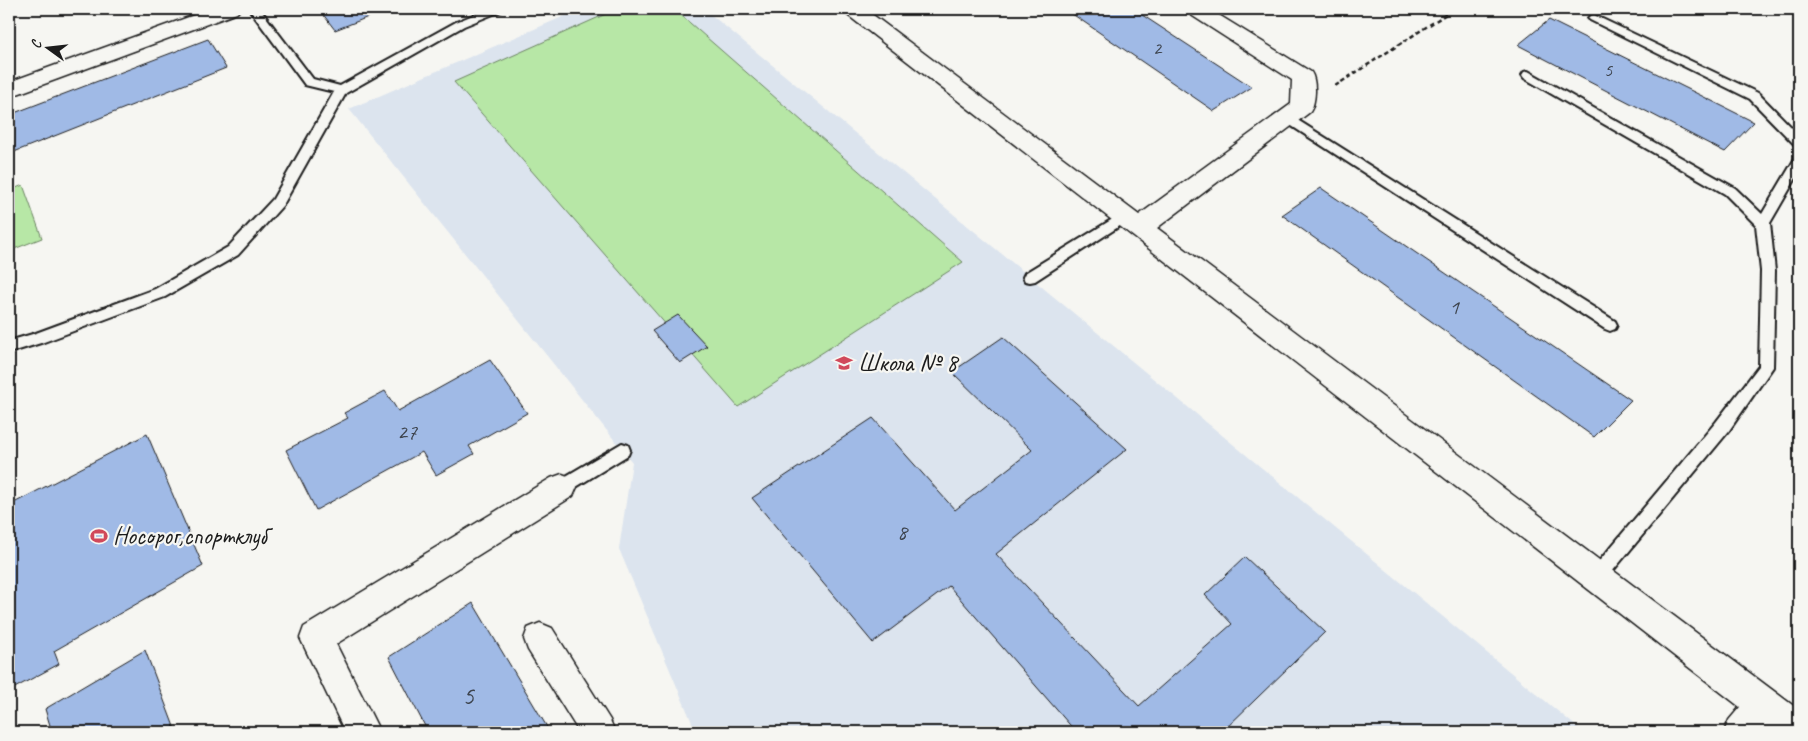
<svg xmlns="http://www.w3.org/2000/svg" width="1808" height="741" font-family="Caveat,sans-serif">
<rect width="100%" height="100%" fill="#f6f6f2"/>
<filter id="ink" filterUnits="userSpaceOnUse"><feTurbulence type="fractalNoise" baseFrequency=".02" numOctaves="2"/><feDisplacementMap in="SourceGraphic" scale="10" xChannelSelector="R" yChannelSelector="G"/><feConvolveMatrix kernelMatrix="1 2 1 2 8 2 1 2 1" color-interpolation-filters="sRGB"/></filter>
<g filter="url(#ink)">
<!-- built -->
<path fill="#dce4ee" d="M581 9H704L1583 732H696L619 549 632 462 349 109Z"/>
<!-- green -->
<path fill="#b7e7a6" stroke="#6a8261" d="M617 9H674L963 262 738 407 454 82Z
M23 185 42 238 9 251V191Z"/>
<!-- building -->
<path fill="#a0bae6" stroke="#1c1c1c" d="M319 9H389L335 30Z
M1065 9H1133L1252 87 1214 111Z
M1549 20 1700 95 1754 122 1725 152 1518 45Z
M208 39 226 68 9 154V115Z
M1321 188 1631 400 1594 437 1282 215Z
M678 315 707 346 680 363 652 331Z
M1003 337 1127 449 996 554 1139 706 1232 624 1205 595 1245 557 1325 632 1222 732H1076L949 586 873 643 752 498 873 418 955 510 1032 450 952 372Z
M490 360 527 413 469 446 474 454 436 475 422 452 316 510 286 450 348 418 344 413 385 391 398 411Z
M147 434 203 566 54 651 59 664 9 691V503L10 505Z
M473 603 550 732H428L389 657Z
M145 650 176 732H52L45 709Z"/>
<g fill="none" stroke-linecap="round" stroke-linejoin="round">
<!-- service casing -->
<g stroke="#1c1c1c" stroke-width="4">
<path id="service" d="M249 9H260L313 79 340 86 456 22 488 9H503L501 11 464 26 346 93 283 205 238 255 165 297 44 342 9 353V341L36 333 155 289 228 247 273 199 334 92 305 85Z
M1594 15 1758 93 1799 135V146L1795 145 1750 99 1590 20 1588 18 1590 16Z
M1528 71 1735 188 1762 214 1794 160 1799 159V173L1770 223 1775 271 1773 367 1728 432 1602 584 1596 586 1590 584 1587 578 1590 572 1716 422 1759 366 1761 271 1756 225 1725 194 1524 78 1522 75 1524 72Z
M1288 114 1615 321 1617 325 1615 329 1610 331 1605 329 1284 121 1282 118 1284 115Z
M1124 212 1129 214 1131 217 1129 220 1035 281 1030 282 1025 281 1023 277 1025 273Z
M622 443 628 445 630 450 628 455 568 492 562 494 556 492 554 487 556 482Z"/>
</g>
<!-- minor casing -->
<g stroke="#1c1c1c" stroke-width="3">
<path id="minor" d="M211 9H240L237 13 9 97V82Z
M842 9H865L1139 215 1291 104 1292 80 1188 13 1185 9H1209L1311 72C1317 81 1316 103 1310 112L1157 228 1799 710V732H1773L1767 728 1763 732H1724L1729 720 1740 707 845 13Z
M562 474 573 478 577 487 573 496 336 644 380 732H345L300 638 304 627 551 478Z
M540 623 552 628 610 720 615 732H579L528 650 524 639 528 628Z"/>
</g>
<!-- path -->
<path stroke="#1c1c1c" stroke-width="2.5" stroke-dasharray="4.5 3" stroke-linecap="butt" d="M1335 86 1454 9"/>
<!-- service -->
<use href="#service" fill="#f6f6f2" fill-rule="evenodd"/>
<!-- minor -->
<use href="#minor" fill="#f6f6f2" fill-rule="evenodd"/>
</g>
</g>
<!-- icons -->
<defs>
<g id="school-bare" transform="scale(1.35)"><path d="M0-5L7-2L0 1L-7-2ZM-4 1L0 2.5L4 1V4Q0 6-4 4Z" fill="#d1495b" stroke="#f6f6f2" stroke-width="2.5" paint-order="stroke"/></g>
<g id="stadium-bare" transform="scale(1.35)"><path d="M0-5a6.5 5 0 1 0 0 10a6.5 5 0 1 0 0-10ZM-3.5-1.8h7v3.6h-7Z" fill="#d1495b" stroke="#f6f6f2" stroke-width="2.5" paint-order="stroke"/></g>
</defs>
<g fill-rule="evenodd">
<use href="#school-bare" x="844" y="363"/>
<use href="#stadium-bare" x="99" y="536"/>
</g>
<g text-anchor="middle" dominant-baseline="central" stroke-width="4.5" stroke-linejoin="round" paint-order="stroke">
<!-- far-number labels -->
<g font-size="19" fill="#3d444e">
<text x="1157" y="48">2</text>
<text x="1608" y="70">5</text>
</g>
<!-- number labels -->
<g font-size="22" fill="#3d444e">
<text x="1454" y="307">1</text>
<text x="407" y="432">27</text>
<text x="902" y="532">8</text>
</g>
<!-- poi labels -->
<g font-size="25" fill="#1c1c1c" stroke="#f6f6f2" text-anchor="start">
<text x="858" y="363">Школа № 8</text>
<text x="113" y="536">Носорог,спортклуб</text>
</g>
<!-- near-number labels -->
<g font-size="26" fill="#3d444e">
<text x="468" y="695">5</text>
</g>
</g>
<!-- margin -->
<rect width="1808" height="741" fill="none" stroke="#f6f6f2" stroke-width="30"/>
<rect x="15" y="15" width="1778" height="711" fill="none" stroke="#1c1c1c" stroke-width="2" filter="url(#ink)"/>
<!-- north arrow -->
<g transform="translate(48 48) rotate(285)" stroke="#f6f6f2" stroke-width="4" paint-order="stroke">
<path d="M0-4L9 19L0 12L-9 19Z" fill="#1c1c1c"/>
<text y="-8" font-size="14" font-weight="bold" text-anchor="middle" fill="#1c1c1c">С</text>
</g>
</svg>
